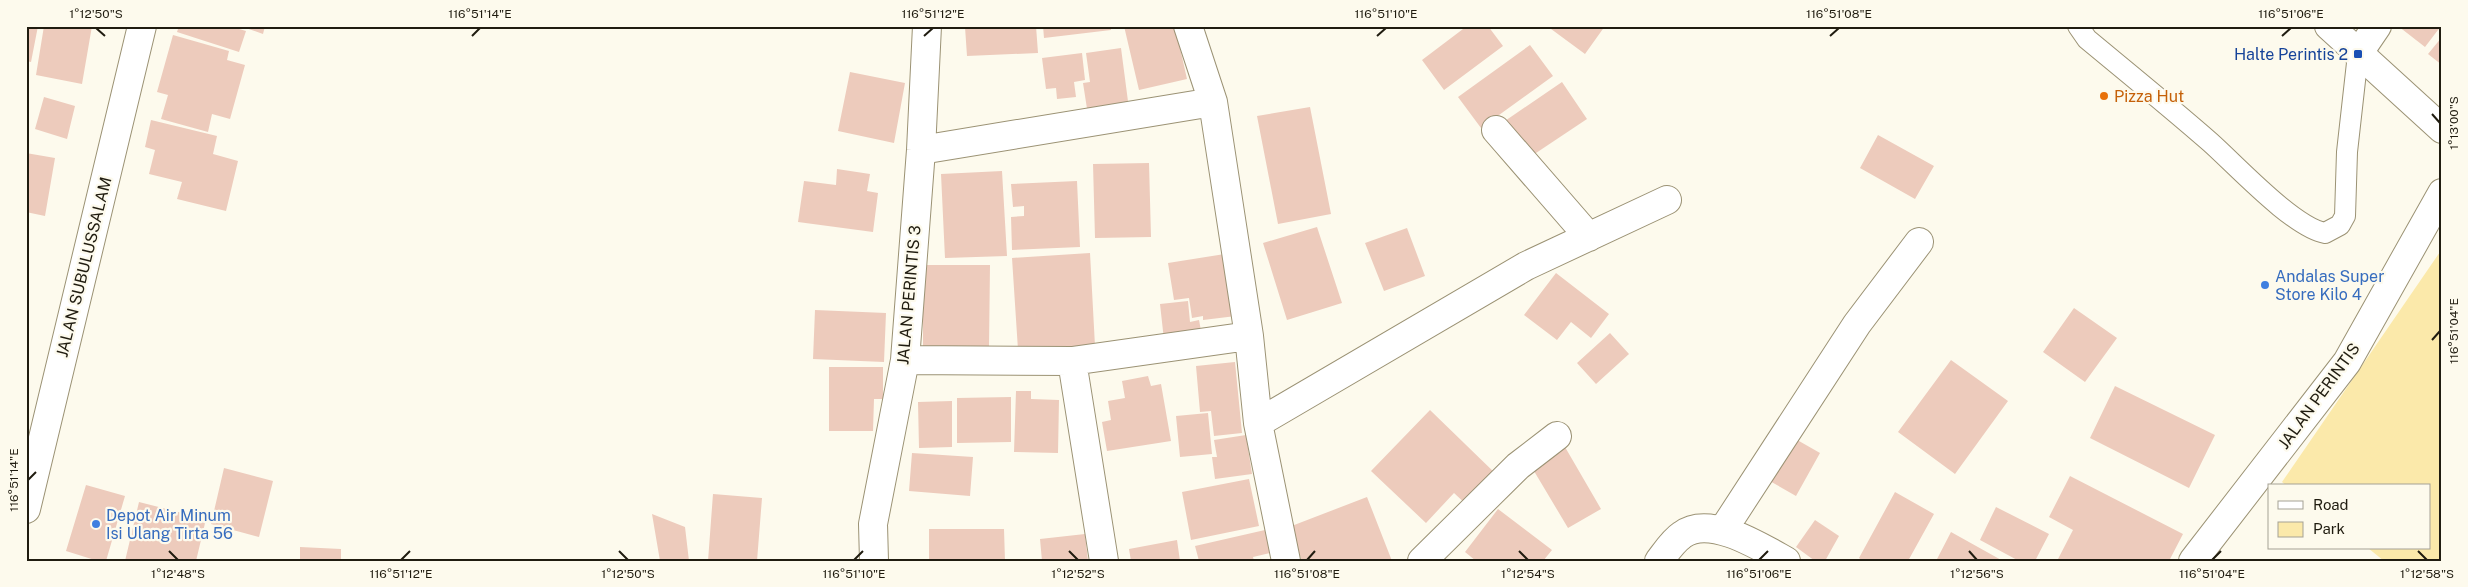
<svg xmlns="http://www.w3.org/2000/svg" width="2468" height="587" font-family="'Public Sans',sans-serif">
<rect width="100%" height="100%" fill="#fdfaed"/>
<!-- green -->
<path fill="#fbe9aa" d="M2442 249V561H2384L2368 548H2429V486H2287L2282 482Z"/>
<!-- building -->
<path fill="#edcbbc" d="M26 26H38L31 62 26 61Z
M44 26H92L82 84 36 75Z
M179 26H229L246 31 239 52 177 32Z
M240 26H265L263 34Z
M986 26H1036L1038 53 967 56 965 27Z
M1043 26H1111V30L1044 38Z
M1124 26H1175L1187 79 1139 90Z
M1467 26H1488L1503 46 1444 90 1422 60Z
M1547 26H1605L1585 54Z
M2398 26H2441L2425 47Z
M173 35 229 51 227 60 245 65 230 119 212 114 208 132 161 119 168 95 157 92Z
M2442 37V65L2428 54Z
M1530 45 1553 76 1481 128 1458 97Z
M1121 48 1129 109 1088 115 1083 83 1090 82 1086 53Z
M1082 53 1085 80 1074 82 1076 97 1057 99 1056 88 1046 89 1042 58Z
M850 72 905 83 894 143 838 131Z
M1562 82 1587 119 1527 159 1502 123Z
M44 97 75 106 67 139 35 129Z
M1310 107 1331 214 1278 224 1257 116Z
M151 120 217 136 213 154 238 161 226 211 177 199 182 182 149 174 155 150 145 147Z
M1878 135 1934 166 1915 199 1860 168Z
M26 153 55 158 45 216 26 212Z
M1149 163 1151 237 1095 238 1093 164Z
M837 169 870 174 867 191 878 193 873 232 798 222 804 181 836 185Z
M1002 171 1007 256 945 258 941 174Z
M1077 181 1080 247 1012 250 1011 217 1024 216V206L1013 207 1011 184Z
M1317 227 1342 303 1287 320 1263 243Z
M1407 228 1425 276 1384 291 1365 243Z
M1090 253 1095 346 1018 350 1012 258Z
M1231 253 1236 316 1203 320V316L1192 318 1189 298 1174 300 1168 263Z
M923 265H990L989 347H923Z
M1556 273 1609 314 1591 338 1571 322 1557 340 1524 315Z
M1188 301 1190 322 1199 320 1202 336 1164 340 1160 304Z
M2074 308 2117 338 2085 382 2043 352Z
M815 310 886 313 884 362 813 359Z
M1610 333 1629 354 1596 384 1577 363Z
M1951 360 2008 401 1955 474 1898 432Z
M1235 362 1242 433 1214 436 1211 411 1200 412 1196 366Z
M829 367H883V399H874L873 431H829Z
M1148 376 1151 386 1161 384 1171 441 1107 451 1102 422 1111 420 1108 401 1125 398 1122 381Z
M2115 386 2215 435 2189 488 2090 438Z
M1016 391H1031V399L1059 400 1058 453 1014 452Z
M1011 397V442L957 443V398Z
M952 401V447L919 448 918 402Z
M1430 410 1498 476 1469 507 1454 493 1426 523 1371 471Z
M1208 413 1212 454 1180 457 1176 416Z
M1246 435 1252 474 1215 479 1212 457H1217L1214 440Z
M1792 437 1820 453 1796 496 1768 480Z
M1565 447 1601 509 1568 528 1531 466Z
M912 453 973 457 970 496 909 491Z
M224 468 273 481 259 537 211 524Z
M2070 476 2183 534 2169 561H2057L2073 530 2049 517Z
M1249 479 1259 526 1191 540 1182 492Z
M86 485 125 496 106 561H98L66 551Z
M1895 492 1934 514 1908 561H1863L1859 558Z
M713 494 762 498 757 561H708Z
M1367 497 1392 561H1302L1289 527Z
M139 502 206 519 196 561H125Z
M1996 507 2049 534 2035 561H2019L1980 540Z
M1498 509 1552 550 1543 561H1476L1465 552Z
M652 514 685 527 689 561H660Z
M1815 520 1839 536 1825 561H1815L1796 547Z
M929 529H1004L1005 561H929Z
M1265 530 1270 553 1253 557 1254 561H1199L1195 546Z
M1951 532 2003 561H1936Z
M1085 534 1088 561H1042L1040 539Z
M1177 540 1180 561H1131L1129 549Z
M300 547 341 549V561H300Z"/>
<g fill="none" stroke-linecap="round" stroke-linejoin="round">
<!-- lane casing -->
<g stroke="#9b9274" stroke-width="22">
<path id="lane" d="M2078 26 2087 39C2128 73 2170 107 2210 142 2237 166 2293 227 2325 233L2340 225 2345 216 2347 152 2358 54"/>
</g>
<!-- street casing -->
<g stroke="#9b9274" stroke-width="30">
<path id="street" d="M1188 26 1213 102 1249 336 1258 423 1286 561
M2358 54 2377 26
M1496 130 1589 237
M921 150 1213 102
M905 360 1072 361 1104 561
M1072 361 1249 336
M1258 423 1526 266 1667 200
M1723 530 1857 324 1919 242
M874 561 873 524 905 360 921 150 927 26
M1422 561 1518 466 1557 436
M1659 561C1666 552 1673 541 1682 535 1709 514 1761 547 1786 561"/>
</g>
<!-- secondary casing -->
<g stroke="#9b9274" stroke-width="30">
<path id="secondary" d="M26 509 142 26
M2193 561 2347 362 2442 193"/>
</g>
<!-- highway casing -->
<g stroke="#9b9274" stroke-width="30">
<path id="highway" d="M2329 26 2442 129"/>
</g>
<!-- lane -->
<use href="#lane" stroke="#fff" stroke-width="20"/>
<!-- street -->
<use href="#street" stroke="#fff" stroke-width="28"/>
<!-- secondary -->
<use href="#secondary" stroke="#fff" stroke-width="28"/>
<!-- highway -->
<use href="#highway" stroke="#fff" stroke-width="28"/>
</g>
<!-- ticks -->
<path fill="none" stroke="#201c10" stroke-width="2" d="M96 28 105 36M472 36 480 28M924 36 933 28M1377 36 1386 28M1830 36 1839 28M2282 36 2291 28M2432 114 2440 123M2432 340 2440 331M28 480 36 472M169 551 178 560M619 551 628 560M1069 551 1078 560M1519 551 1528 560M1969 551 1977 560M2418 551 2427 560M401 560 410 551M854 560 863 551M1307 560 1315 551M1759 560 1768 551M2212 560 2221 551"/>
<!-- markers -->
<rect fill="#1a4fb4" stroke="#fdfaed" stroke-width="2" x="2353" y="49" width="10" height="10" rx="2.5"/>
<circle fill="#e8710a" stroke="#fdfaed" stroke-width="2" cx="2104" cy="96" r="5"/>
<g fill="#3f7fe0" stroke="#fdfaed" stroke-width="2">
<circle cx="2265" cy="285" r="5"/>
<circle cx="96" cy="524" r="5"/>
</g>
<g text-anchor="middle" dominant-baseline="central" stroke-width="4.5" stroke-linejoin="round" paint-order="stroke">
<!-- transit labels -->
<g font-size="16" fill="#164399" stroke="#fdfaed" text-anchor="end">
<text x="2348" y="54">Halte Perintis 2</text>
</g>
<!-- food labels -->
<g font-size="16" fill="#c56008" stroke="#fdfaed" text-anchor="start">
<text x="2114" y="96">Pizza Hut</text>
</g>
<!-- street labels -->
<g font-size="16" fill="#201c10" stroke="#fdfaed">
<text transform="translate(84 267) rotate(-76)">JALAN SUBULUSSALAM</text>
<text transform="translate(909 295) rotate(-85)">JALAN PERINTIS 3</text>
<text transform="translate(2319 396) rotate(-54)">JALAN PERINTIS</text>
</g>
<!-- shop labels -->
<g font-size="16" fill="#366cbe" stroke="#fdfaed" text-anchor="start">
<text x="2275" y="276">Andalas Super<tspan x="2275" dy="18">Store Kilo 4</tspan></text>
<text x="106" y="515">Depot Air Minum<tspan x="106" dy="18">Isi Ulang Tirta 56</tspan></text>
</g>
</g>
<!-- border -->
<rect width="2468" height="587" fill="none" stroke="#fdfaed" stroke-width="55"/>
<!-- legend -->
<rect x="2268" y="484" width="162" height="65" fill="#fdfaed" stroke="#a5a195"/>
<rect x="2278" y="501" width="25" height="8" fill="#ffffff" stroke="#a5a195"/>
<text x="2313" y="510" font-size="15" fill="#201c10">Road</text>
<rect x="2278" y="522" width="25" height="15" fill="#fbe9aa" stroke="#a5a195"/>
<text x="2313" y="534" font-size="15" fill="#201c10">Park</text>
<rect x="28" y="28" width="2412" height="532" fill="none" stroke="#201c10" stroke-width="2"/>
<g font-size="12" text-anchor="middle" fill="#201c10">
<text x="96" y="18">1°12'50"S</text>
<text x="480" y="18">116°51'14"E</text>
<text x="933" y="18">116°51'12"E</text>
<text x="1386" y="18">116°51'10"E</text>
<text x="1839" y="18">116°51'08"E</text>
<text x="2291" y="18">116°51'06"E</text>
<text transform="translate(2454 123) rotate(-90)" y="4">1°13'00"S</text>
<text transform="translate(2454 331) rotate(-90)" y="4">116°51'04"E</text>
<text transform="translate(14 480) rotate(-90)" y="4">116°51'14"E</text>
<text x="178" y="578">1°12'48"S</text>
<text x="401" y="578">116°51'12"E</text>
<text x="628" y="578">1°12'50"S</text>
<text x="854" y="578">116°51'10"E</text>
<text x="1078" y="578">1°12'52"S</text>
<text x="1307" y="578">116°51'08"E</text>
<text x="1528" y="578">1°12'54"S</text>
<text x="1759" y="578">116°51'06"E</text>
<text x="1977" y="578">1°12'56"S</text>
<text x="2212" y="578">116°51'04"E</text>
<text x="2427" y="578">1°12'58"S</text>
</g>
</svg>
